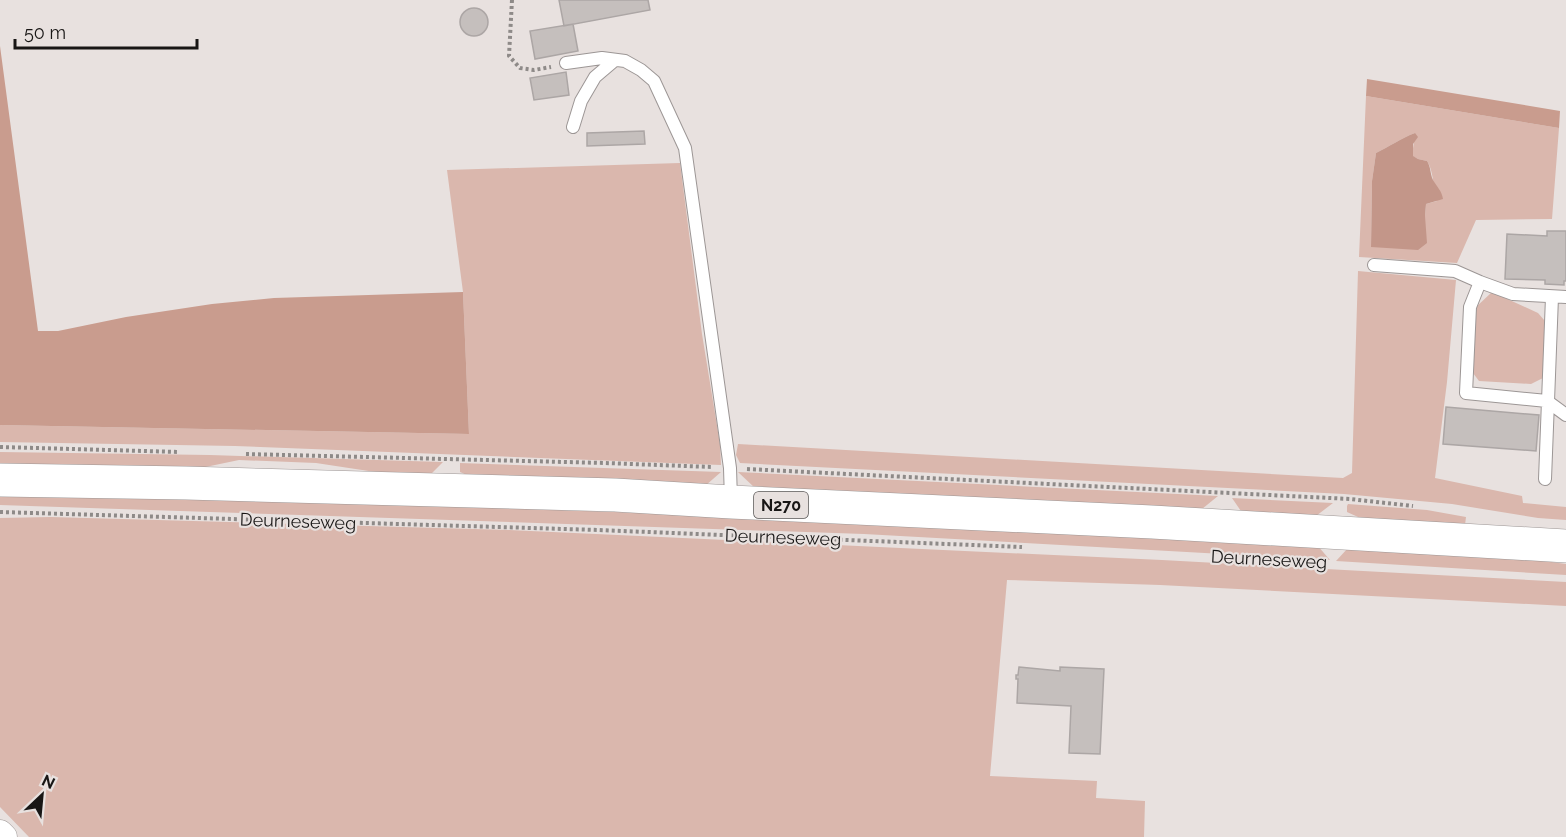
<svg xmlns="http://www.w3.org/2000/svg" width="1566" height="837" font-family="Raleway,sans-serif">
<rect width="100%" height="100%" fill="#e8e1df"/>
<!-- green -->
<path fill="#dab7ad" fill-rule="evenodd" d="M1366 96 1559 128 1552 219 1476 220 1457 263 1359 257ZM1415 133 1412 156 1418 159 1427 161C1433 169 1434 190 1437 201L1426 204 1425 216 1371 247 1372 181 1376 153C1389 147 1401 138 1415 133Z
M680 163 702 334 720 444 721 465 235 446 0 442V425L469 434 463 292 447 170Z
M1358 271 1456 280 1447 382 1435 478 1522 496 1523 503 1566 507V520L1538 518 1452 504 1344 494 740 463 736 455 738 444 1343 478 1352 473Z
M1492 292 1538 313 1545 321 1543 378 1531 384 1479 381 1473 373 1475 308Z
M0 452 210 455 443 462 428 477 395 475 316 463 239 460 191 470 0 465Z
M460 463 721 472 705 486 474 478 460 472Z
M738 472 1218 496 1202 509 755 488Z
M0 492H58L838 520 1317 545 1330 560 864 534 0 505Z
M1232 498 1333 503 1316 516 1243 514Z
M1348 504 1427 510 1466 517 1465 525 1367 521 1347 512V506Z
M51 517 509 530 1162 560 1566 582V606L1160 585 1007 580 990 776 1097 781 1096 798 1145 801 1144 837H29L0 807V518Z
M1348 548 1523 558 1566 564V575L1336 561Z"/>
<!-- forest -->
<path fill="#c99c8e" d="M0 46 38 331H58L126 317 212 304 274 298 463 292 469 434 0 425Z
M1367 79 1560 111 1559 128 1366 96Z"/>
<!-- water -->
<path fill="#c39689" d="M1415 133 1418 137 1413 144V156L1418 159 1427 161C1431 167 1430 174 1433 180 1437 187 1442 191 1443 199L1426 204 1425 216 1427 243 1418 250 1371 247 1372 181 1376 153C1389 147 1401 138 1415 133Z"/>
<!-- building -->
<path fill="#c5bfbd" stroke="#aca6a5" stroke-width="1.5" d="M559 0H648L650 10 564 26Z
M460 22a14 14 0 1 1 28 0a14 14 0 1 1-28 0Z
M573 24 578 51 535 59 530 31Z
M566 72 569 95 534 100 530 78Z
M644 131 645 144 587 146V133Z
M1547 231H1566V281H1564V285L1545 284V280L1505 279 1507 234 1547 236Z
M1446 407 1539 415 1536 451 1443 444Z
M1019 667 1060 671V667L1104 669 1100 754 1069 753 1071 706 1017 703 1018 679H1016V675H1018Z"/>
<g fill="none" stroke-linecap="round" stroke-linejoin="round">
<!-- service casing -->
<g stroke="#9c9695" stroke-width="14">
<path id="service" d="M566 63 602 58 625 61 641 70 654 81 685 148 730 468 731 500
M573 127 581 101 595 77 615 60
M1374 265 1455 271 1480 282 1513 294 1566 297
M1480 282 1470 307 1466 393 1547 401 1566 415
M1545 479 1552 297"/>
</g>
<!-- minor casing -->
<g stroke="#9c9695" stroke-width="27">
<path id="minor" d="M0 833 4 837"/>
</g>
<!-- primary casing -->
<g stroke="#9c9695" stroke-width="34">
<path id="primary" d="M0 480 186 483 615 495 731 502 1152 522 1566 546"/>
</g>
<!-- path -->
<path stroke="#8e8a88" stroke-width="4" stroke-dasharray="3 3" stroke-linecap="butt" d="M512 0 509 56 520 68 534 70 551 67
M0 447 179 452
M246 454 605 463 712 467
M747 469 1350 499 1413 506
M0 512 598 530 1022 547"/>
<!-- service -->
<use href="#service" stroke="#fff" stroke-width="12"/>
<!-- minor -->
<use href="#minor" stroke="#fff" stroke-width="26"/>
<!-- primary -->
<use href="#primary" stroke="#fff" stroke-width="33"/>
</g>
<g text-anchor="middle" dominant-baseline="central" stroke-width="4.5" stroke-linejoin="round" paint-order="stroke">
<!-- shield labels -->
<rect fill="#e8e1df" stroke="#565352" stroke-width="1.5" x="754" y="492" width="54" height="26" rx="4.5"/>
<g font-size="16" font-weight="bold" fill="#181615">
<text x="781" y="505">N270</text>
</g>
<!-- street labels -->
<g font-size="18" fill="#181615" stroke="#e8e1df">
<text transform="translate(298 521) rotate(2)">Deurneseweg</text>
<text transform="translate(783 537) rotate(2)">Deurneseweg</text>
<text transform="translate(1269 559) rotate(3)">Deurneseweg</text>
</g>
</g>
<!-- north arrow -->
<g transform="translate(42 795) rotate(26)" stroke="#e8e1df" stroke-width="4.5" paint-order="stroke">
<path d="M0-4.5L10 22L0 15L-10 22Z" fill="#181615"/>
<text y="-9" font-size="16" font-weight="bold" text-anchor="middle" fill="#181615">N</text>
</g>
<!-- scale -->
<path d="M15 39v9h182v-9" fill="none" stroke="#181615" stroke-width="3"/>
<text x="24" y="39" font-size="18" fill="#181615" stroke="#e8e1df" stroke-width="4.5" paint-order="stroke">50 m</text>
</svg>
